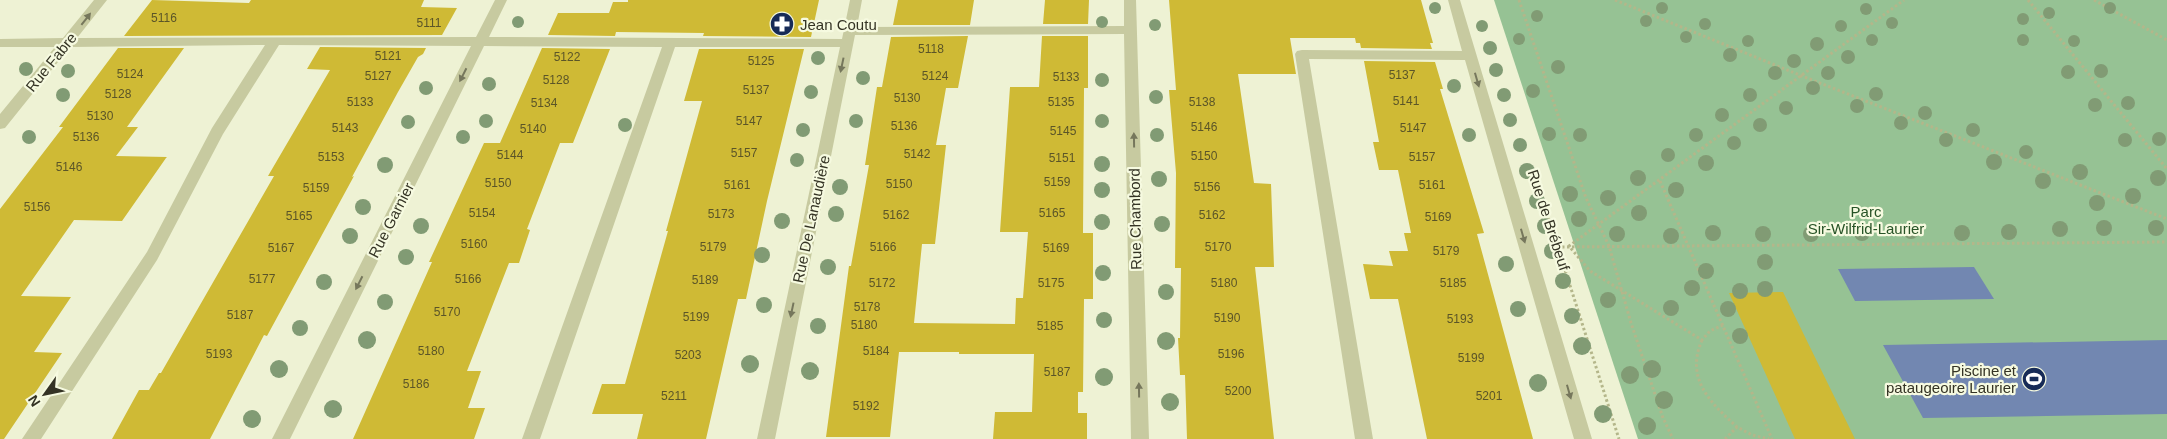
<svg xmlns="http://www.w3.org/2000/svg" width="2167" height="439" font-family="Arial,sans-serif">
<rect width="100%" height="100%" fill="#eef2d4"/>
<!-- green -->
<path fill="#96c294" d="M1494 0H2167V439H1638Z"/>
<!-- water -->
<path fill="#7287b1" d="M1974 267 1994 299 1855 301 1838 269Z
M2167 340V414L1923 418 1883 345Z"/>
<!-- building -->
<path fill="#cfba35" d="M152 0 249 3 251 0H424L421 7 457 8 442 35 124 36Z
M628 0H819L811 37 703 36 704 33 616 32 615 36 548 35 558 13H609L613 2H628Z
M898 0H974L970 25H893Z
M1045 0H1089L1088 24H1043Z
M1169 0H1421L1433 43H1430L1432 49 1361 48 1360 43H1356L1355 38H1290L1296 74H1238L1254 183 1271 184 1274 267H1255L1274 439H1187L1185 375H1180L1178 338H1180L1181 268H1175L1176 173 1169 90H1176Z
M968 36 958 88H946L936 145H946L935 244H922L914 323 1015 324 1016 298H1023L1028 232H1000L1010 87H1039L1042 36H1088V88H1084L1083 233H1093V299H1084L1083 392H1078V413H1087V439H993L995 412H1032L1034 354H959V352H899L890 437H826L849 266H851L869 165H865L877 87H882L891 37Z
M320 47 426 48 423 54 418 57 398 92 352 177 354 176 267 336 264 335 210 439H112L139 390H149L159 373H161L274 176H268L330 70 307 69Z
M118 48H184L127 127H138L116 156 167 157 166 158 122 221 74 220 21 296 71 297 34 352 62 353 4 439H0V209L63 127H59Z
M542 48 610 49 573 143H560L527 229 530 230 519 263H509L467 371H481L468 408H485L474 439H353L432 262H429L484 143H500Z
M699 49H804L767 201 746 299H738L706 439H637L643 414H592L602 384H625L668 231H666L702 101H684Z
M1364 61 1435 62 1443 89H1440L1484 233 1477 234 1533 439H1427L1398 299H1370L1363 264 1393 266 1389 251H1408L1404 233H1411L1398 170H1379L1373 142H1379Z
M1783 292 1855 439H1795L1729 293Z"/>
<g fill="none" stroke-linecap="round" stroke-linejoin="round">
<!-- path -->
<path stroke="#b4b68a" stroke-width="3" stroke-dasharray="2.5 2.5" stroke-linecap="butt" d="M1519 0 1586 198 1609 246 1631 323 1663 418 1673 439
M1615 0 1802 76 2167 219
M2028 0 2167 169
M2094 0 2167 40
M1660 181 1772 439
M1544 204 1619 439
M1557 247 2167 242
M1723 325 1710 331 1702 340 1590 271 1569 246 1904 0
M1702 340C1685 379 1710 402 1737 427
M1725 439 1737 427 1752 435 1769 439"/>
<!-- minor -->
<path fill="#c7caa0" fill-rule="evenodd" d="M94 0H107L77 38 476 37 495 0H507L489 37 842 39 850 0H862L857 27 1124 26V0H1136L1149 439H1131L1124 34 855 35 775 439H757L840 47H675L540 439H522L662 47 484 46 290 439H272L471 46 279 45 223 134 157 260 41 439H22L147 252 212 128 265 45 70 47 5 128 0 129V114L55 47H0V39L63 38Z
M1448 0H1460L1592 439H1574L1465 60 1309 59 1373 439H1355L1295 54 1297 51 1302 50 1462 51Z"/>
</g>
<!-- trees -->
<g fill="#819b74">
<circle cx="1435" cy="8" r="6"/>
<circle cx="1662" cy="8" r="6"/>
<circle cx="2110" cy="8" r="6"/>
<circle cx="1866" cy="9" r="6"/>
<circle cx="2049" cy="13" r="6"/>
<circle cx="1537" cy="16" r="6"/>
<circle cx="2023" cy="19" r="6"/>
<circle cx="1646" cy="21" r="6"/>
<circle cx="518" cy="22" r="6"/>
<circle cx="1102" cy="22" r="6"/>
<circle cx="1892" cy="23" r="6"/>
<circle cx="1705" cy="24" r="6"/>
<circle cx="1155" cy="25" r="6"/>
<circle cx="1482" cy="26" r="6"/>
<circle cx="1841" cy="26" r="6"/>
<circle cx="1686" cy="37" r="6"/>
<circle cx="1519" cy="39" r="6"/>
<circle cx="1872" cy="40" r="6"/>
<circle cx="2023" cy="40" r="6"/>
<circle cx="1748" cy="41" r="6"/>
<circle cx="2074" cy="41" r="6"/>
<circle cx="1817" cy="44" r="7"/>
<circle cx="1490" cy="48" r="7"/>
<circle cx="1730" cy="55" r="7"/>
<circle cx="1848" cy="57" r="7"/>
<circle cx="818" cy="58" r="7"/>
<circle cx="1794" cy="61" r="7"/>
<circle cx="1558" cy="67" r="7"/>
<circle cx="26" cy="69" r="7"/>
<circle cx="1496" cy="70" r="7"/>
<circle cx="68" cy="71" r="7"/>
<circle cx="2101" cy="71" r="7"/>
<circle cx="2068" cy="72" r="7"/>
<circle cx="1775" cy="73" r="7"/>
<circle cx="1828" cy="73" r="7"/>
<circle cx="863" cy="78" r="7"/>
<circle cx="1102" cy="80" r="7"/>
<circle cx="489" cy="84" r="7"/>
<circle cx="1454" cy="86" r="7"/>
<circle cx="426" cy="88" r="7"/>
<circle cx="1813" cy="88" r="7"/>
<circle cx="1533" cy="91" r="7"/>
<circle cx="811" cy="92" r="7"/>
<circle cx="1876" cy="94" r="7"/>
<circle cx="63" cy="95" r="7"/>
<circle cx="1504" cy="95" r="7"/>
<circle cx="1750" cy="95" r="7"/>
<circle cx="1156" cy="97" r="7"/>
<circle cx="2128" cy="103" r="7"/>
<circle cx="2095" cy="105" r="7"/>
<circle cx="1857" cy="106" r="7"/>
<circle cx="1786" cy="108" r="7"/>
<circle cx="1925" cy="113" r="7"/>
<circle cx="1722" cy="115" r="7"/>
<circle cx="1510" cy="120" r="7"/>
<circle cx="486" cy="121" r="7"/>
<circle cx="856" cy="121" r="7"/>
<circle cx="1102" cy="121" r="7"/>
<circle cx="408" cy="122" r="7"/>
<circle cx="1901" cy="123" r="7"/>
<circle cx="625" cy="125" r="7"/>
<circle cx="1760" cy="125" r="7"/>
<circle cx="803" cy="130" r="7"/>
<circle cx="1973" cy="130" r="7"/>
<circle cx="1549" cy="134" r="7"/>
<circle cx="1157" cy="135" r="7"/>
<circle cx="1469" cy="135" r="7"/>
<circle cx="1580" cy="135" r="7"/>
<circle cx="1696" cy="135" r="7"/>
<circle cx="29" cy="137" r="7"/>
<circle cx="463" cy="137" r="7"/>
<circle cx="2159" cy="139" r="7"/>
<circle cx="1946" cy="140" r="7"/>
<circle cx="2125" cy="140" r="7"/>
<circle cx="1734" cy="143" r="7"/>
<circle cx="1520" cy="145" r="7"/>
<circle cx="2026" cy="152" r="7"/>
<circle cx="1668" cy="155" r="7"/>
<circle cx="797" cy="160" r="7"/>
<circle cx="1994" cy="162" r="8"/>
<circle cx="1706" cy="163" r="8"/>
<circle cx="1102" cy="164" r="8"/>
<circle cx="385" cy="165" r="8"/>
<circle cx="1527" cy="171" r="8"/>
<circle cx="2080" cy="172" r="8"/>
<circle cx="1638" cy="178" r="8"/>
<circle cx="2158" cy="178" r="8"/>
<circle cx="1159" cy="179" r="8"/>
<circle cx="2043" cy="181" r="8"/>
<circle cx="840" cy="187" r="8"/>
<circle cx="1102" cy="190" r="8"/>
<circle cx="1676" cy="190" r="8"/>
<circle cx="1570" cy="194" r="8"/>
<circle cx="2133" cy="196" r="8"/>
<circle cx="1608" cy="198" r="8"/>
<circle cx="1537" cy="201" r="8"/>
<circle cx="2097" cy="203" r="8"/>
<circle cx="363" cy="207" r="8"/>
<circle cx="1639" cy="213" r="8"/>
<circle cx="836" cy="214" r="8"/>
<circle cx="1579" cy="219" r="8"/>
<circle cx="782" cy="221" r="8"/>
<circle cx="1102" cy="222" r="8"/>
<circle cx="1162" cy="224" r="8"/>
<circle cx="421" cy="226" r="8"/>
<circle cx="1545" cy="226" r="8"/>
<circle cx="2104" cy="228" r="8"/>
<circle cx="2156" cy="228" r="8"/>
<circle cx="2060" cy="229" r="8"/>
<circle cx="1911" cy="231" r="8"/>
<circle cx="2009" cy="232" r="8"/>
<circle cx="1713" cy="233" r="8"/>
<circle cx="1862" cy="233" r="8"/>
<circle cx="1962" cy="233" r="8"/>
<circle cx="1617" cy="234" r="8"/>
<circle cx="1763" cy="234" r="8"/>
<circle cx="1811" cy="234" r="8"/>
<circle cx="350" cy="236" r="8"/>
<circle cx="1671" cy="236" r="8"/>
<circle cx="1552" cy="251" r="8"/>
<circle cx="762" cy="255" r="8"/>
<circle cx="406" cy="257" r="8"/>
<circle cx="1765" cy="262" r="8"/>
<circle cx="1506" cy="264" r="8"/>
<circle cx="828" cy="267" r="8"/>
<circle cx="1706" cy="271" r="8"/>
<circle cx="1103" cy="273" r="8"/>
<circle cx="1563" cy="281" r="8"/>
<circle cx="324" cy="282" r="8"/>
<circle cx="1692" cy="288" r="8"/>
<circle cx="1765" cy="289" r="8"/>
<circle cx="1740" cy="291" r="8"/>
<circle cx="1166" cy="292" r="8"/>
<circle cx="1608" cy="300" r="8"/>
<circle cx="385" cy="302" r="8"/>
<circle cx="764" cy="305" r="8"/>
<circle cx="1671" cy="308" r="8"/>
<circle cx="1518" cy="309" r="8"/>
<circle cx="1728" cy="309" r="8"/>
<circle cx="1572" cy="316" r="8"/>
<circle cx="1104" cy="320" r="8"/>
<circle cx="818" cy="326" r="8"/>
<circle cx="300" cy="328" r="8"/>
<circle cx="1740" cy="336" r="8"/>
<circle cx="367" cy="340" r="9"/>
<circle cx="1166" cy="341" r="9"/>
<circle cx="1582" cy="346" r="9"/>
<circle cx="750" cy="364" r="9"/>
<circle cx="279" cy="369" r="9"/>
<circle cx="1652" cy="369" r="9"/>
<circle cx="810" cy="371" r="9"/>
<circle cx="1630" cy="375" r="9"/>
<circle cx="1104" cy="377" r="9"/>
<circle cx="1538" cy="383" r="9"/>
<circle cx="1664" cy="400" r="9"/>
<circle cx="1170" cy="402" r="9"/>
<circle cx="333" cy="409" r="9"/>
<circle cx="1603" cy="414" r="9"/>
<circle cx="252" cy="419" r="9"/>
<circle cx="1647" cy="426" r="9"/>
</g>
<!-- one-way arrows -->
<defs><path id="oneway-solid" d="M-6-.8H1V-3.2L6.5 0L1 3.2V.8H-6Z" transform="scale(1.25)"/></defs>
<g fill="#76775c">
<use href="#oneway-solid" transform="translate(86 19) rotate(-52)"/>
<use href="#oneway-solid" transform="translate(842 65) rotate(102)"/>
<use href="#oneway-solid" transform="translate(463 75) rotate(117)"/>
<use href="#oneway-solid" transform="translate(1477 80) rotate(74)"/>
<use href="#oneway-solid" transform="translate(1134 140) rotate(-91)"/>
<use href="#oneway-solid" transform="translate(1523 236) rotate(74)"/>
<use href="#oneway-solid" transform="translate(359 283) rotate(117)"/>
<use href="#oneway-solid" transform="translate(792 310) rotate(102)"/>
<use href="#oneway-solid" transform="translate(1139 390) rotate(-91)"/>
<use href="#oneway-solid" transform="translate(1569 392) rotate(74)"/>
</g>
<!-- icons -->
<defs>
<g id="pharmacy-disc" transform="scale(1.25)"><circle r="9.5" fill="#172b57" stroke="#f6fae0"/><path d="M-2-6h4v4h4v4h-4v4h-4v-4h-4v-4h4Z" fill="#fff"/></g>
<g id="stadium-disc" transform="scale(1.25)"><circle r="9.5" fill="#172b57" stroke="#f6fae0"/><path d="M0-5a6.5 5 0 1 0 0 10a6.5 5 0 1 0 0-10ZM-3.5-1.8h7v3.6h-7Z" fill="#fff"/></g>
</defs>
<g fill-rule="evenodd">
<use href="#pharmacy-disc" x="782" y="24"/>
<use href="#stadium-disc" x="2034" y="379"/>
</g>
<g text-anchor="middle" dominant-baseline="central" stroke-width="4.5" stroke-linejoin="round" paint-order="stroke">
<!-- number labels -->
<g font-size="12" fill="#5b5528">
<text x="164" y="18">5116</text>
<text x="429" y="23">5111</text>
<text x="931" y="49">5118</text>
<text x="388" y="56">5121</text>
<text x="567" y="57">5122</text>
<text x="761" y="61">5125</text>
<text x="130" y="74">5124</text>
<text x="1402" y="75">5137</text>
<text x="378" y="76">5127</text>
<text x="935" y="76">5124</text>
<text x="1066" y="77">5133</text>
<text x="556" y="80">5128</text>
<text x="756" y="90">5137</text>
<text x="118" y="94">5128</text>
<text x="907" y="98">5130</text>
<text x="1406" y="101">5141</text>
<text x="360" y="102">5133</text>
<text x="1061" y="102">5135</text>
<text x="1202" y="102">5138</text>
<text x="544" y="103">5134</text>
<text x="100" y="116">5130</text>
<text x="749" y="121">5147</text>
<text x="904" y="126">5136</text>
<text x="1204" y="127">5146</text>
<text x="345" y="128">5143</text>
<text x="1413" y="128">5147</text>
<text x="533" y="129">5140</text>
<text x="1063" y="131">5145</text>
<text x="86" y="137">5136</text>
<text x="744" y="153">5157</text>
<text x="917" y="154">5142</text>
<text x="510" y="155">5144</text>
<text x="1204" y="156">5150</text>
<text x="331" y="157">5153</text>
<text x="1422" y="157">5157</text>
<text x="1062" y="158">5151</text>
<text x="69" y="167">5146</text>
<text x="1057" y="182">5159</text>
<text x="498" y="183">5150</text>
<text x="899" y="184">5150</text>
<text x="737" y="185">5161</text>
<text x="1432" y="185">5161</text>
<text x="1207" y="187">5156</text>
<text x="316" y="188">5159</text>
<text x="37" y="207">5156</text>
<text x="482" y="213">5154</text>
<text x="1052" y="213">5165</text>
<text x="721" y="214">5173</text>
<text x="896" y="215">5162</text>
<text x="1212" y="215">5162</text>
<text x="299" y="216">5165</text>
<text x="1438" y="217">5169</text>
<text x="474" y="244">5160</text>
<text x="713" y="247">5179</text>
<text x="883" y="247">5166</text>
<text x="1218" y="247">5170</text>
<text x="281" y="248">5167</text>
<text x="1056" y="248">5169</text>
<text x="1446" y="251">5179</text>
<text x="262" y="279">5177</text>
<text x="468" y="279">5166</text>
<text x="705" y="280">5189</text>
<text x="882" y="283">5172</text>
<text x="1051" y="283">5175</text>
<text x="1224" y="283">5180</text>
<text x="1453" y="283">5185</text>
<text x="867" y="307">5178</text>
<text x="447" y="312">5170</text>
<text x="240" y="315">5187</text>
<text x="696" y="317">5199</text>
<text x="1227" y="318">5190</text>
<text x="1460" y="319">5193</text>
<text x="864" y="325">5180</text>
<text x="1050" y="326">5185</text>
<text x="431" y="351">5180</text>
<text x="876" y="351">5184</text>
<text x="219" y="354">5193</text>
<text x="1231" y="354">5196</text>
<text x="688" y="355">5203</text>
<text x="1471" y="358">5199</text>
<text x="1057" y="372">5187</text>
<text x="416" y="384">5186</text>
<text x="1238" y="391">5200</text>
<text x="674" y="396">5211</text>
<text x="1489" y="396">5201</text>
<text x="866" y="406">5192</text>
</g>
<!-- poi labels -->
<g font-size="15" fill="#343324" stroke="#f6fae0" text-anchor="start">
<text x="800" y="24">Jean Coutu</text>
<text x="2016" y="370" text-anchor="end">Piscine et<tspan x="2016" dy="17">pataugeoire Laurier</tspan></text>
</g>
<!-- street labels -->
<g font-size="15" fill="#343324" stroke="#f6fae0">
<text transform="translate(51 62) rotate(-51)">Rue Fabre</text>
<text transform="translate(811 219) rotate(-78)">Rue De Lanaudière</text>
<text transform="translate(1135 219) rotate(-91)">Rue Chambord</text>
<text transform="translate(391 220) rotate(-63)">Rue Garnier</text>
<text transform="translate(1549 220) rotate(72)">Rue de Brébeuf</text>
</g>
<!-- park labels -->
<g font-size="15" fill="#275326" stroke="#f6fae0">
<text x="1866" y="211">Parc<tspan x="1866" dy="17">Sir-Wilfrid-Laurier</tspan></text>
</g>
</g>
<!-- north arrow -->
<g transform="translate(45 394) rotate(237)" stroke="#f6fae0" stroke-width="4" paint-order="stroke">
<path d="M0-4L9 19L0 12L-9 19Z" fill="#343324"/>
<text y="-8" font-size="14" font-weight="bold" text-anchor="middle" fill="#343324">N</text>
</g>
</svg>
